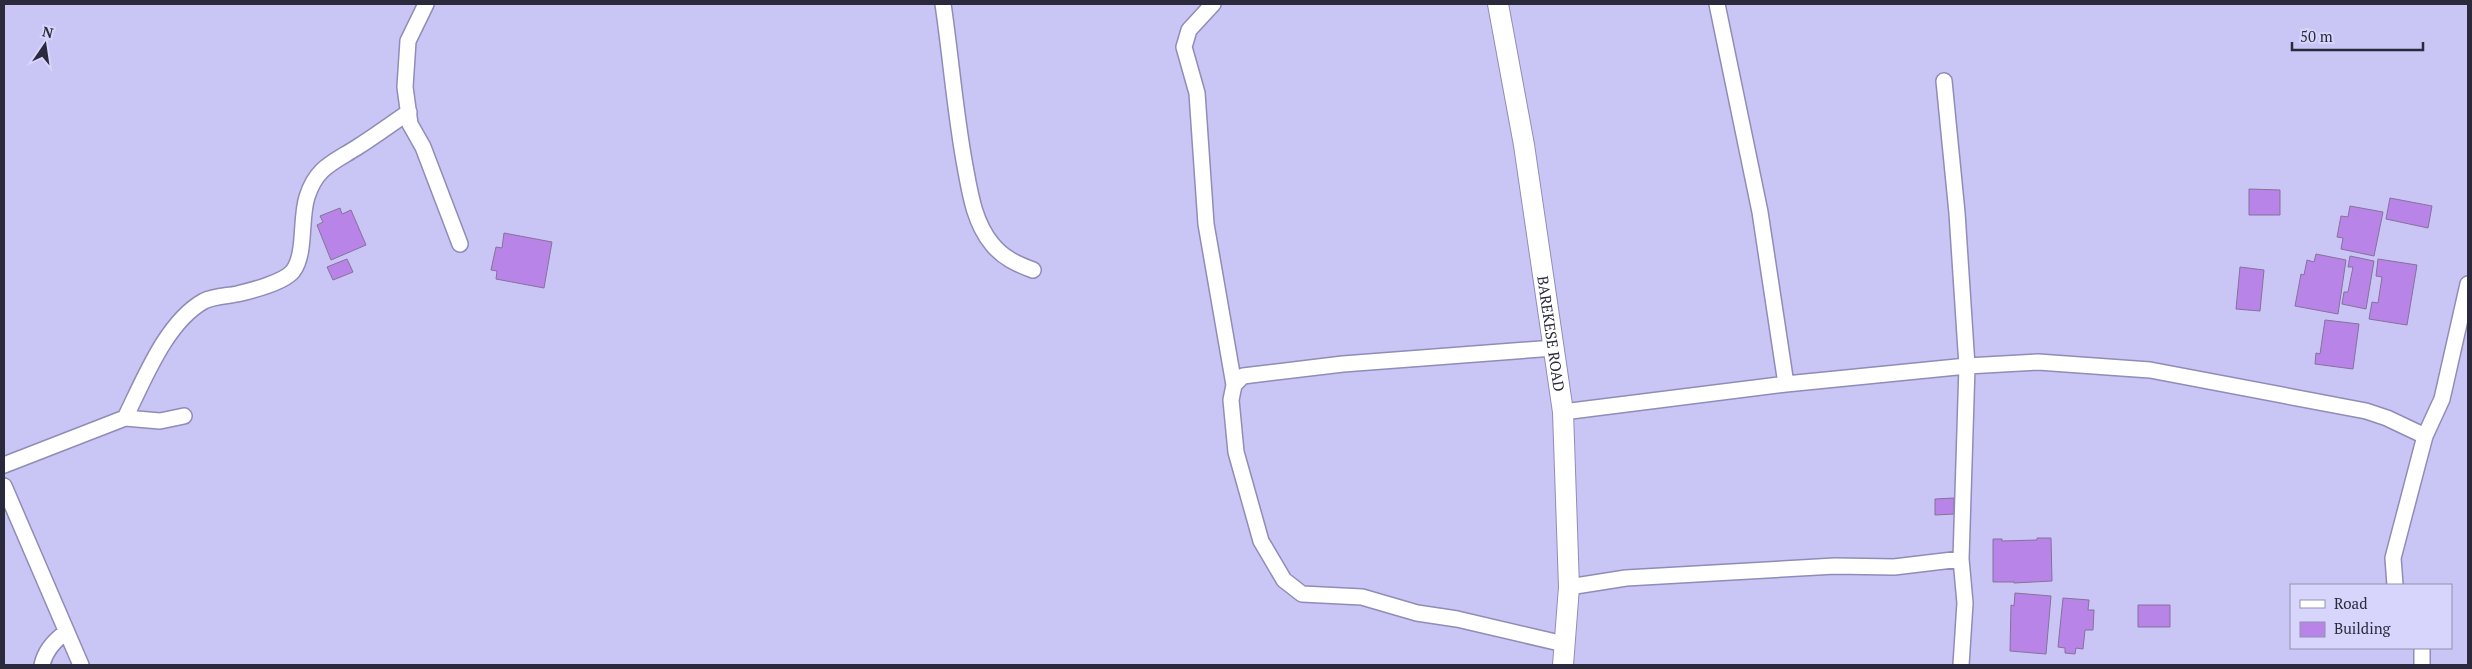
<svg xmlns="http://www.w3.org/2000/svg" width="2472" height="669" font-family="'PT Serif',serif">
<rect width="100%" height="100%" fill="#c9c6f6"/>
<!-- building -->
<path fill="#b984e7" stroke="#86719a" d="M2249 189 2280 190V215H2249Z
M2390 198 2432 206 2428 228 2386 219Z
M2350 206 2383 212 2374 256 2341 249 2343 238 2337 237 2341 216 2348 217Z
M340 208 342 214 351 210 366 245 331 260 317 225 323 222 320 216Z
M504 233 552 242 544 288 496 279 497 271 491 270 496 247 502 248Z
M2316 254 2346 260 2338 314 2295 306 2301 274 2304 275 2307 260 2314 262Z
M2350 256 2374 261 2366 309 2342 304 2344 292H2348L2353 267H2348Z
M347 259 353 272 333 280 327 267Z
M2378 259 2417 265 2407 325 2369 319 2372 302 2378 303 2382 277 2376 276Z
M2240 267 2264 270 2260 311 2236 309Z
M2325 320 2359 324 2353 369 2315 364 2316 353 2320 354Z
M1954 498V514L1935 515V499Z
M2037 538H2051L2052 581 2014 583V582H1993V539H2002V541L2037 540Z
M2015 593 2051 596 2046 654 2010 651 2011 605 2014 606Z
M2063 598 2089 600 2088 610H2094L2093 630H2085L2083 649 2076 648 2075 654 2065 653V648L2058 647Z
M2138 605H2170V627H2138Z"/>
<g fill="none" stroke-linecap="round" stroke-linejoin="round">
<!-- minor casing -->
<g stroke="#8f8cb8" stroke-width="18">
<path id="minor" d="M426 4 408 41 405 87 410 124 423 147 460 244
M943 4C951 58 955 112 965 166 970 193 974 222 992 244 1003 258 1017 264 1033 270
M1213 4 1189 30 1184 47 1197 93 1206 224 1234 385
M1717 4 1760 212 1786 384
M1944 81 1957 213 1967 366 1961 559 1965 603 1961 665
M1554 348 1343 364 1243 376 1234 385 1231 400 1236 452 1261 541 1284 580 1302 594 1362 597 1417 613 1457 619 1564 644
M1563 412 1786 384 1967 366 2038 362 2150 370 2366 411 2387 418 2425 436
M125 418C144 380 166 322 204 301 214 296 227 296 237 294 250 291 285 282 293 271 306 254 300 218 307 197 316 168 332 163 356 148 374 137 391 124 409 112
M4 465 125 418 160 421 184 416
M4 486 81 665
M2395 585 2393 558 2425 436 2442 399 2468 284
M1569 587 1626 578 1835 566 1894 567 1961 559
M42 665C45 651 55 640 66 632
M2422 665V648"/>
</g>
<!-- secondary casing -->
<g stroke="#8f8cb8" stroke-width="22">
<g id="secondary">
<path id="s1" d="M1498 4 1524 145 1563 412 1569 587 1563 665"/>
</g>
</g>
<!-- minor -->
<use href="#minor" stroke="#fff" stroke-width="15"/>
<!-- secondary -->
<use href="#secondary" stroke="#fff" stroke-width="20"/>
</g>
<g text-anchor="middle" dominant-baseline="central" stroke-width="4" stroke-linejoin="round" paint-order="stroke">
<!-- street labels -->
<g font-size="15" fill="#2b2a3c" stroke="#d7d5fb">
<text stroke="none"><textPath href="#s1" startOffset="334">BAREKESE ROAD</textPath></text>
</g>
</g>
<!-- border -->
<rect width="2472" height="669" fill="none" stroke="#2b2a3c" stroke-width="10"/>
<!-- legend -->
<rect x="2290" y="584" width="162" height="65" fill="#d7d5fb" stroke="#9291af"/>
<rect x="2300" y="600" width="25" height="8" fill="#ffffff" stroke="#9291af"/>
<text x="2334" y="609" font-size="15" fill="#2b2a3c">Road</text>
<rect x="2300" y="622" width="25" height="15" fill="#b984e7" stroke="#9291af"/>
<text x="2334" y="634" font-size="15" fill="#2b2a3c">Building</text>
<!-- north arrow -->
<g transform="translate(45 45) rotate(13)" stroke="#d7d5fb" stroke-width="4" paint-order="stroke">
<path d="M0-4L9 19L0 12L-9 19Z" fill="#2b2a3c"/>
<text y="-8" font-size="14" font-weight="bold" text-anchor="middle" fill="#2b2a3c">N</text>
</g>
<!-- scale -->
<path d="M2292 42v8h131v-8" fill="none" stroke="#2b2a3c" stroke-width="2.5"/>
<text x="2300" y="42" font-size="15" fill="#2b2a3c" stroke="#d7d5fb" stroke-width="4" paint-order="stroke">50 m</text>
</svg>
